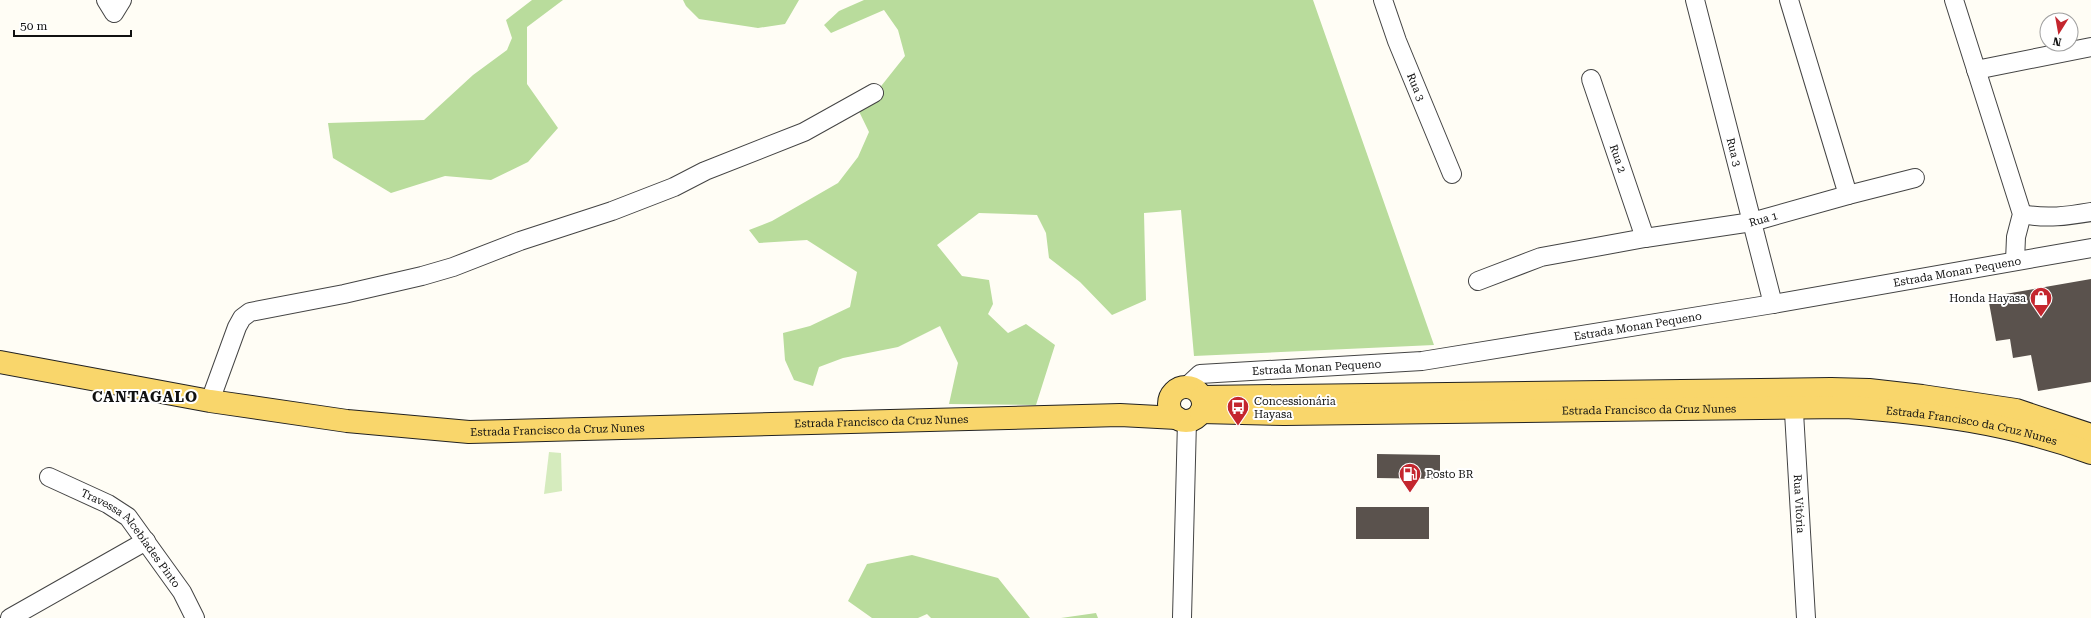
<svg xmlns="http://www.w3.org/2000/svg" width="2091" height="618" font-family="'Roboto Serif',serif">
<rect width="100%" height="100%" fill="#fffdf5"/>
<!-- green -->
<path fill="#d5ebbd" d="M549 452 561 453 562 491 544 494Z"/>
<!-- forest -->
<path fill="#b9dc9c" d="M532 0H563L527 27V84L558 128 528 162 491 180 445 176 391 193 333 158 328 123 424 120 473 75 507 50 512 38 506 20Z
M683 0H799L785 24 758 28 699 19 686 6Z
M864 0H1313L1434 345 1194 356 1181 210 1144 213 1146 300 1112 315 1080 282 1049 258 1046 233 1037 215 979 213 937 245 962 276 989 280 993 304 988 314 1008 333 1026 324 1055 345 1036 405 949 404 958 363 940 326 898 347 843 358 819 367 813 386 794 380 785 360 783 333 810 326 850 307 857 272 807 240 759 243 749 230 772 221 838 183 858 157 869 132 852 97 878 90 905 56 898 30 884 10 831 33 824 25 839 11Z
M912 555 998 578 1030 618H931L927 614 918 618H872L848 601 867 564Z
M1096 613 1098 618H1061Z"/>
<!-- building -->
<path fill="#5a524d" d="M2091 279V382L2038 391 2031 355 2013 358 2010 339 1996 341 1988 297Z
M1377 454 1440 455V479L1377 478Z
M1356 507H1429V539H1356Z"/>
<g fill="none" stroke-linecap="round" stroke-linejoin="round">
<!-- minor casing -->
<g stroke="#444" stroke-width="20">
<g id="minor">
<path d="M106 0 114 13 122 0"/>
<path id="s1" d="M1383 0 1397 41 1452 174"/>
<path id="s2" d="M1695 0 1773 304"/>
<path d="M1954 0 2022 214 2016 237 2015 261"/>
<path d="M1976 70 2091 47"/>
<path id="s3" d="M1591 79 1645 238"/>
<path d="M1848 195 1915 178"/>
<path d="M2022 214C2047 219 2067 216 2091 212"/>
<path id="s4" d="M1478 281 1541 257 1645 238 1752 222 1848 195 1789 0"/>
<path id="s5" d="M1186 387 1200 374 1422 361 1773 304 2091 248"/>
<path id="s6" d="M1793 395 1806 618"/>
<path d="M210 401 237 327 242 318 250 312 344 294 422 276 453 267 520 241 612 211 674 187 705 171 804 132 874 93"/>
<path id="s7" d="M49 477 108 504 128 517 182 592 195 618"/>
<path d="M10 618 146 541"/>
<path d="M1182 618 1187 421"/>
</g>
</g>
<!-- major casing -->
<g stroke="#222" stroke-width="24">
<g id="major">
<path id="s8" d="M0 362 210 401 347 421 469 432 1120 415 1177 418"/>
<circle cx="1186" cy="404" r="17"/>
<path d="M1202 397 1831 389 1869 390 1922 396 2016 410 2091 435"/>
<path id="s9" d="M1201 412 1284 414 1846 407C1931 413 2010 423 2091 453"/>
</g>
</g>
<!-- minor -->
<use href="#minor" stroke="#fff" stroke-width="18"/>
<!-- major -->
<use href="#major" stroke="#f9d66b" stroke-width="22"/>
</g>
<!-- icons -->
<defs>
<g id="shop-pin" transform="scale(1.15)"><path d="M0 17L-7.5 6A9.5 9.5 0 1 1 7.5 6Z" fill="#c4262e" stroke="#fff"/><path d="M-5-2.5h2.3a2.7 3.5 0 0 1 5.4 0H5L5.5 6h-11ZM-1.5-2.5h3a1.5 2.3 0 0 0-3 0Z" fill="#fff"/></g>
<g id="bus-pin" transform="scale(1.15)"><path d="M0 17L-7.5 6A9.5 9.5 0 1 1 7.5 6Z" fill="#c4262e" stroke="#fff"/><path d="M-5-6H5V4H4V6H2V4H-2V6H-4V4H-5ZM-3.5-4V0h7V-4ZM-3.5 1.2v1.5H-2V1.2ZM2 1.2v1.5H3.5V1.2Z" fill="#fff"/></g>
<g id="fuel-pin" transform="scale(1.15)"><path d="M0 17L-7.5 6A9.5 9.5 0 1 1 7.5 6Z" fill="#c4262e" stroke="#fff"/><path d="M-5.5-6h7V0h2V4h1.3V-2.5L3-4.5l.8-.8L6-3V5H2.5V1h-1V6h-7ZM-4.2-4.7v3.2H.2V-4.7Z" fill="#fff"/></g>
</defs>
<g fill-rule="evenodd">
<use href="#shop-pin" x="2041" y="298"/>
<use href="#bus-pin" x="1238" y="407"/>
<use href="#fuel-pin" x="1410" y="474"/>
</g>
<g text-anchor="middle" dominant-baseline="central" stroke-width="4" stroke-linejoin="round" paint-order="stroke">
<!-- street labels -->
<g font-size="11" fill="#111" stroke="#fff">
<text stroke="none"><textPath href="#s1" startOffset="93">Rua 3</textPath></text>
<text stroke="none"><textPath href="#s2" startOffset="157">Rua 3</textPath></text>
<text stroke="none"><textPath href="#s3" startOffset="84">Rua 2</textPath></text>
<text stroke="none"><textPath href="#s4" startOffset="293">Rua 1</textPath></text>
<text stroke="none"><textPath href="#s5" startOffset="784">Estrada Monan Pequeno</textPath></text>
<text stroke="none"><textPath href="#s5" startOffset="460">Estrada Monan Pequeno</textPath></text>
<text stroke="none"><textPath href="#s5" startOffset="136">Estrada Monan Pequeno</textPath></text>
<text stroke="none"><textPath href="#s9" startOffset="448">Estrada Francisco da Cruz Nunes</textPath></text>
<text stroke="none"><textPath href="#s8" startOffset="887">Estrada Francisco da Cruz Nunes</textPath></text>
<text stroke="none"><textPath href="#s9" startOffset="772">Estrada Francisco da Cruz Nunes</textPath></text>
<text stroke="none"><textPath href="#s8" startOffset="563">Estrada Francisco da Cruz Nunes</textPath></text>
<text stroke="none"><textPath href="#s6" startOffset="109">Rua Vitória</textPath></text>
<text stroke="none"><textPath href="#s7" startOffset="105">Travessa Alcebíades Pinto</textPath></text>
</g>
<!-- poi labels -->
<g font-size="11" fill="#111" stroke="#fff" text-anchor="start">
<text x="2026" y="298" text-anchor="end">Honda Hayasa</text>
<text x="1254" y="401">Concessionária<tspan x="1254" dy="13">Hayasa</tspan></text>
<text x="1426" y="474">Posto BR</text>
</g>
<!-- district labels -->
<g font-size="15" font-weight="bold" letter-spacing="1" fill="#111" stroke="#fff">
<text x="145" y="397">CANTAGALO</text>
</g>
</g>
<!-- north arrow -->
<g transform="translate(2059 32) rotate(191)"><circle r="19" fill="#ffffff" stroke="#a0a0a0"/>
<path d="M0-3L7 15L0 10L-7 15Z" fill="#c4262e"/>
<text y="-6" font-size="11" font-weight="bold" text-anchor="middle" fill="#111111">N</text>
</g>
<!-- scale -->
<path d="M14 30v6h117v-6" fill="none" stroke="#111111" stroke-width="2"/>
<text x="20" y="30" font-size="12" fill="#111111" stroke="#ffffff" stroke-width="3" paint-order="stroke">50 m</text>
</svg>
